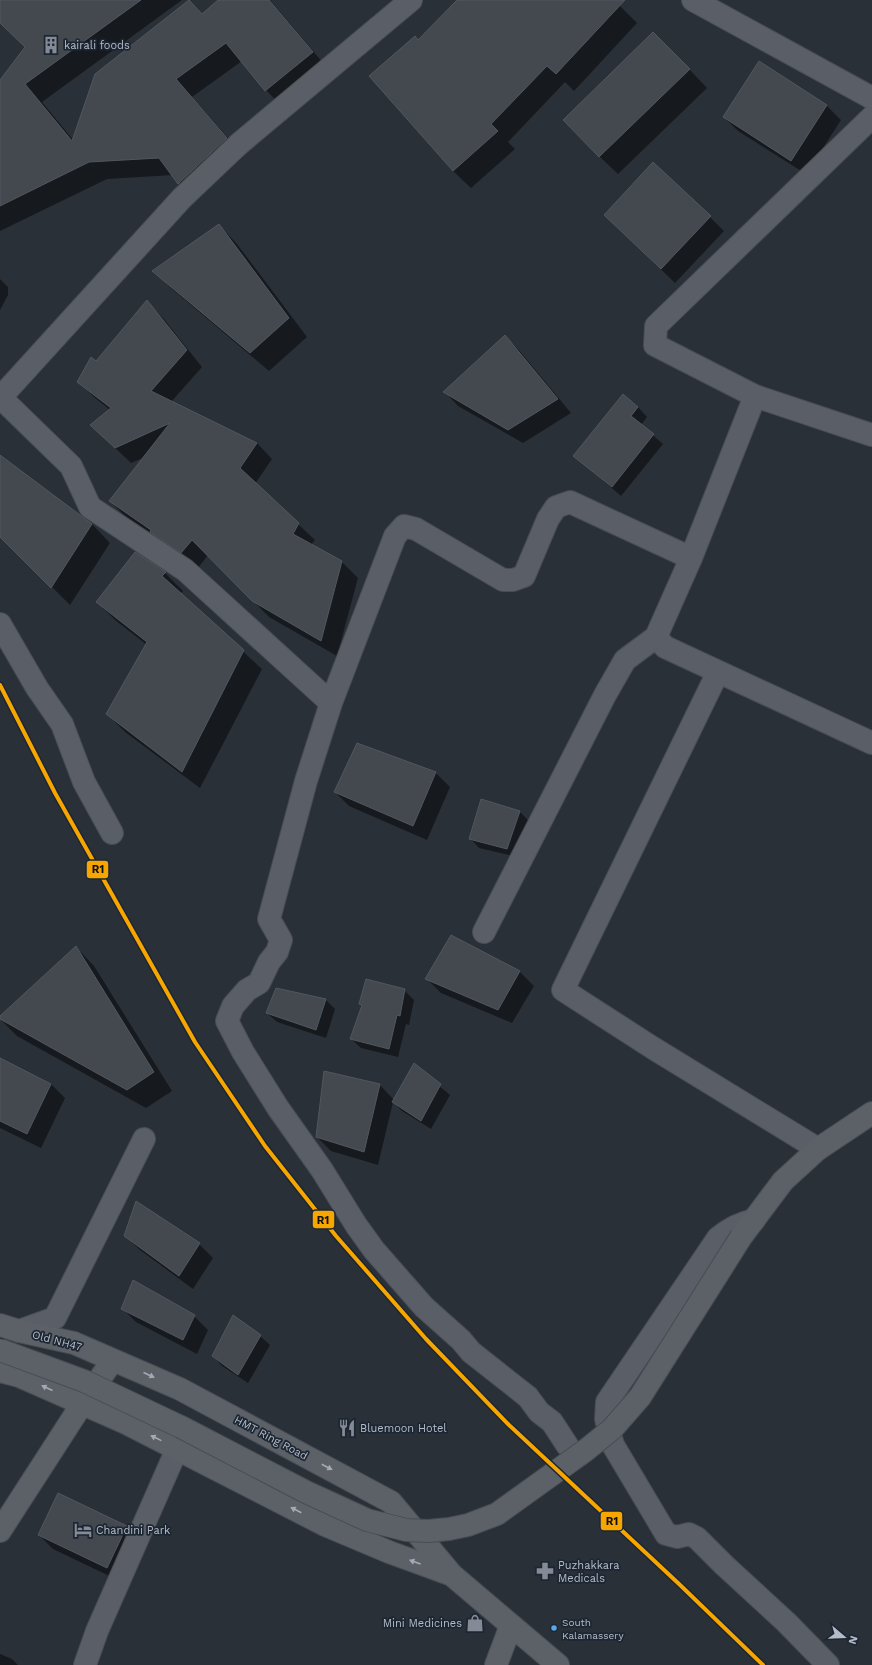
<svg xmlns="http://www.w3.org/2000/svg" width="872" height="1665" font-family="'Work Sans',sans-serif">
<rect width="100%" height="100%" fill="#2a3038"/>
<!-- shadow -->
<path fill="#0007" d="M0 0H182L42 102 74 141 189 1 203 15 219 0H270L329 70 283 108 266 90 242 61 192 97 244 156 196 201 173 175 107 179 0 231V81L26 47 0 22Z
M458 0H614L637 23 574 91 565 82 508 142 515 149 471 188 453 171 371 77 418 42Z
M672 51 707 88 618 174 599 156Z
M759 62 827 106 841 120 806 174 738 131 724 117Z
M605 215 710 217 724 231 675 283Z
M219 225 237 244 307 337 269 371 172 289 154 271Z
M0 279 8 287V295L0 310Z
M147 302 163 318 202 367 171 402 257 443 272 459 255 484 315 540 311 545 342 562 358 578 337 656 269 617 208 555 198 568 167 547 159 540 126 517 110 501 145 457 131 463 92 426 110 410 94 397 78 381 96 363Z
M505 336 519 350 571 413 523 443 458 406 445 392Z
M638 407 647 417 641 425 663 444 621 496 575 456Z
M0 456 92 524 110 543 70 605 0 535Z
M135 553 165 573 183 591 180 594 262 669 200 788 125 732 107 714 147 645 115 620 97 602Z
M357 745 436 773 450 787 427 840 349 806 335 792Z
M520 812 529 821 517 857 479 848 470 838Z
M451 937 520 972 534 986 512 1023 441 993 427 979Z
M76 947 94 966 172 1091 146 1108 17 1036 0 1019V1017Z
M277 989 326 1000 335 1009 326 1038 277 1022 267 1013Z
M404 990 414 1000 409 1025 406 1024 398 1057 361 1048 351 1039 363 1006 360 1004Z
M0 1059 51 1084 65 1098 41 1148 0 1128Z
M414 1065 450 1095 431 1129 402 1111 393 1102 378 1165 331 1151 317 1137 325 1073 380 1085 394 1100Z
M125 1236 199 1244 213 1258 193 1289 140 1250Z
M122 1308 194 1316 208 1330 197 1354 136 1322Z
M260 1336 270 1345 248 1383 222 1366 213 1356Z
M127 1526 141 1540 122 1582 53 1549 39 1535Z
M0 1654 12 1659 18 1665H0Z"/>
<!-- building -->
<path fill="#444950" stroke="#52575f" d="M0 0H141L25 84 72 141 95 74 189 0 202 14 218 0H269L313 52 265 91 226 43 176 79 227 138 178 184 159 158 89 162 0 206V80L25 47 0 23Z
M457 0H625L556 74 547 66 491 124 498 131 453 171 369 76 415 36 418 40Z
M653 32 690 69 599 157 563 120Z
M759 61 827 105 791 161 723 117Z
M653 162 711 216 661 269 604 215Z
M219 224 289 318 250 353 152 271Z
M147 300 187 350 151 391 257 443 240 468 299 523 293 534 342 561 321 641 252 601 192 540 181 553 150 532 151 530 109 501 170 423 115 448 90 425 111 408 77 382 91 357 96 361Z
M505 335 558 399 508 430 443 392Z
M623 394 638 407 631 416 654 434 612 487 573 456Z
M0 455 92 524 51 588 0 537Z
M135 552 166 572 162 576 244 650 182 772 106 714 147 642 96 602Z
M357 743 436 772 413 826 334 792Z
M481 799 520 811 507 849 469 839Z
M451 935 520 971 498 1010 425 979Z
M76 946 154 1072 127 1090 0 1019V1016Z
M366 979 405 989 400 1016 397 1015 389 1049 350 1039 362 1005 359 1004Z
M276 988 326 999 316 1030 266 1013Z
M0 1058 51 1084 27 1134 0 1121Z
M414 1063 441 1084 421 1121 392 1102Z
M324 1071 380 1084 364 1152 316 1137Z
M136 1201 200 1243 179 1276 124 1236Z
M133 1280 195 1315 183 1340 121 1309Z
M233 1315 261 1335 238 1375 212 1356Z
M58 1493 127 1526 107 1568 38 1535Z"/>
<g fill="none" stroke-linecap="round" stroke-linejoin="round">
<!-- minor casing -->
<g stroke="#484c53" stroke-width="24">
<path id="minor" d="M693 0 872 98
M755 396 655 345 656 326 872 117
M0 397 71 466 90 507 185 570 331 703
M1 397 182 198 239 144 411 0
M872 435 755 396 691 558 656 637 665 647 872 743
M0 624 37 688 62 724 84 782 112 833
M718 672 563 990 653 1048 818 1149
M484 932 605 695 625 660 656 637
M754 1220C740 1223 730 1228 718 1238L607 1402 606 1419 613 1445 666 1534 677 1537 689 1534 697 1538 724 1565 786 1622 828 1665
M19 1331 55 1318 144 1139
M567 1445 552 1422 539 1412 528 1397 471 1352 461 1340 424 1307 374 1250 356 1225 322 1170 278 1108 243 1052 227 1021 233 1006 247 990 259 983 269 962 277 952 281 940 269 919 306 781 331 703 395 536 404 526 416 529 503 580H513L524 576 548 519 556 507 570 502 691 558
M85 1665 97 1631 177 1449"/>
</g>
<!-- major casing -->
<g stroke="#484c55" stroke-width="24">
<path id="major" d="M741 1237 783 1181 818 1149 872 1113
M0 1325 19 1331 74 1343 180 1389 391 1502 452 1575 558 1665
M0 1371 19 1376 126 1423 325 1525 389 1552 452 1575
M0 1531 82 1404 113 1360
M496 1665 511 1625"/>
</g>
<!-- minor -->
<use href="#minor" stroke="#5a5e66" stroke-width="22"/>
<!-- major -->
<use href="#major" stroke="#5c6168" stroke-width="22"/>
<!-- major-bridge casing -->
<g stroke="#484c55" stroke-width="24" stroke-linecap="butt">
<path id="major-bridge" d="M0 1350 84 1381 181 1427 306 1492 367 1520 406 1530 428 1531 449 1529 468 1525 497 1514 586 1450 612 1429 640 1397 741 1237"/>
</g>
<!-- major-bridge -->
<use href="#major-bridge" stroke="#5c6168" stroke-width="22"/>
<!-- rail-1 casing -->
<g stroke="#1d2633" stroke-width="7">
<path id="rail-1" d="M0 685 55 793 195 1042 265 1146 336 1236 426 1339 509 1425 678 1583 763 1665"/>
</g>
<!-- rail-1 -->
<use href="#rail-1" stroke="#f7a600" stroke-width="4"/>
</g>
<!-- one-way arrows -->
<defs><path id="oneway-solid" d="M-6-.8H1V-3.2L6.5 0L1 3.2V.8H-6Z"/></defs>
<g fill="#a2aab6">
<use href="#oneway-solid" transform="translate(149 1375) rotate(24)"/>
<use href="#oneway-solid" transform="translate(47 1388) rotate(-156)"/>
<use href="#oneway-solid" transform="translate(156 1438) rotate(-154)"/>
<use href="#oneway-solid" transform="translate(327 1467) rotate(28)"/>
<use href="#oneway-solid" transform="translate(296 1510) rotate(-153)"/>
<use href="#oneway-solid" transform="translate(415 1562) rotate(-160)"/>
</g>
<!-- icons -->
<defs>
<g id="building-bare" transform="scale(1.38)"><path d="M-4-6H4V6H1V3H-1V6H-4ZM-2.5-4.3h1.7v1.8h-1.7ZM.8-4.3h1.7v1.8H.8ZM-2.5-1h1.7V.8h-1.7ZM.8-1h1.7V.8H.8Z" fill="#848b96" stroke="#1d2633" stroke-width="2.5" paint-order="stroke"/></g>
<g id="restaurant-bare" transform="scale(1.38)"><path d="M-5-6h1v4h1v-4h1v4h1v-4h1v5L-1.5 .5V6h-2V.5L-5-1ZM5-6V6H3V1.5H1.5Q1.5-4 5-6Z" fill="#848b96" stroke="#1d2633" stroke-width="2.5" paint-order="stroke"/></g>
<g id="hotel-bare" transform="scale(1.38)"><path d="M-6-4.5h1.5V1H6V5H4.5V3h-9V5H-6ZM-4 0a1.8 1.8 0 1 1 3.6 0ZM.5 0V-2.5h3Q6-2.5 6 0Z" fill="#848b96" stroke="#1d2633" stroke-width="2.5" paint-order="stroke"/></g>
<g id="pharmacy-bare" transform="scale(1.38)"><path d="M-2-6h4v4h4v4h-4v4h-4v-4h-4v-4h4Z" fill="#848b96" stroke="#1d2633" stroke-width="2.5" paint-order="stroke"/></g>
<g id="shop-bare" transform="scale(1.38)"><path d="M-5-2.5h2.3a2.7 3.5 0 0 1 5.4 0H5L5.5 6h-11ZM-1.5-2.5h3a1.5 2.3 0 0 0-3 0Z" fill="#848b96" stroke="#1d2633" stroke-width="2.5" paint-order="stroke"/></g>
</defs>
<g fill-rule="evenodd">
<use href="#building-bare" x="51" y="45"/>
<use href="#restaurant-bare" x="347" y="1428"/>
<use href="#hotel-bare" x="83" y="1530"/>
<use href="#pharmacy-bare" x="545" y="1571"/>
<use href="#shop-bare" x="475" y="1623"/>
</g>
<!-- markers -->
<circle fill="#5aa8eb" stroke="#1d2633" stroke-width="1.5" cx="554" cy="1628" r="3.5"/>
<g text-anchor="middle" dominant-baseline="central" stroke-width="3.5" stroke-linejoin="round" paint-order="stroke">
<!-- bus labels -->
<g font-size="10" fill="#b4bcc9" stroke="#1d2633" text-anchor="start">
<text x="562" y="1622">South<tspan x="562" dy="13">Kalamassery</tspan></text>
</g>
<!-- poi labels -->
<g font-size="11" fill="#b4bcc9" stroke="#1d2633" text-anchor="start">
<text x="64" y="45">kairali foods</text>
<text x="360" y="1428">Bluemoon Hotel</text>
<text x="96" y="1530">Chandini Park</text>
<text x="558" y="1565">Puzhakkara<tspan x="558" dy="13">Medicals</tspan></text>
<text x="462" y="1623" text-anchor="end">Mini Medicines</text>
</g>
<!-- street labels -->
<g font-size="11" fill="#b4bcc9" stroke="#1d2633">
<text transform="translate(57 1341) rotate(15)">Old NH47</text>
<text transform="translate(271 1438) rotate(28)">HMT Ring Road</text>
</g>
</g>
<g stroke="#1d2633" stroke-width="1.5">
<rect x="86" y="860" width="23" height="19" rx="4" fill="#f7a600"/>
<rect x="312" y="1210" width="23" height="19" rx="4" fill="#f7a600"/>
<rect x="600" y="1511" width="23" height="20" rx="4" fill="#f7a600"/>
</g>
<g font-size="11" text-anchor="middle" font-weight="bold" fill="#111">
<text x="98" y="873">R1</text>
<text x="323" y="1224">R1</text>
<text x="612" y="1525">R1</text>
</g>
<!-- north arrow -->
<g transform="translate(844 1637) rotate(109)" stroke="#1d2633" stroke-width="3" paint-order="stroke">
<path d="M0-3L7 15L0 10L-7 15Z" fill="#b4bcc9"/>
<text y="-6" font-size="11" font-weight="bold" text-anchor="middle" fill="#b4bcc9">N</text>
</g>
</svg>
